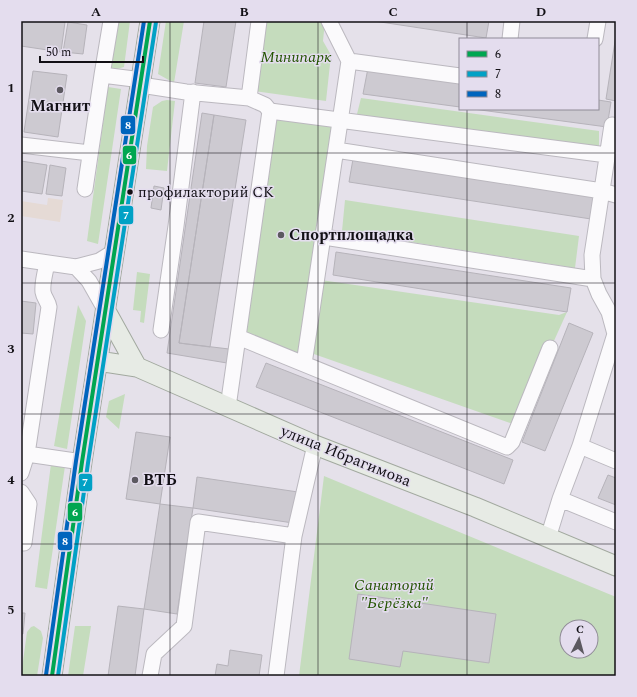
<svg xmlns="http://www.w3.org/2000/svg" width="637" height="697" font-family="Spectral,serif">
<rect width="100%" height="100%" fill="#e5e1ea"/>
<!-- commercial -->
<path fill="#e5dad5" d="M48 198 63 200 60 222 21 216V201L47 205Z"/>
<!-- green -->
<path fill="#c5dcbd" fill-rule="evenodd" d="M117 21H130L124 67 110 71Z
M166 21H184L174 83 158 74Z
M265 21H325L323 41 331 55 326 101 254 91Z
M108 87 121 89 98 244 87 241Z
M361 98 599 131V147L356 118Z
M167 100 175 101 167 171 146 169 147 146 153 107 162 101Z
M275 116 336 124 301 358 243 334Z
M345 200 579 236 575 268 342 231Z
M137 272 150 274 144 323 140 322 141 311 133 310Z
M321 280 559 315 567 312 516 425 311 353Z
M78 305 86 321 67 449 54 446Z
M125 394 119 429 106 417 109 401Z
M51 464 65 466 47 589 35 587Z
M324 476 616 597V676H299ZM567 627H591V651H567Z
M34 626 41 631 43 638 37 676H21L27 632 31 627Z
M75 626H91L83 676H68Z"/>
<!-- building -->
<path fill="#cdcad1" stroke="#b6b3ba" d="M21 21 65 22 61 52 21 46Z
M204 21H236L226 87 195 83Z
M374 21H489L486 38Z
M68 22 87 25 83 54 63 52Z
M616 35V101L606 99Z
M368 68 460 81V107L363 94Z
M33 71 67 75 58 137 24 132Z
M598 100 611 102 607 127 473 109H598Z
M202 113 214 115 179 343 229 349 227 363 167 353Z
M214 115 246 120 210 347 179 343Z
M353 159 595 196 591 219 349 182Z
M21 161 47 165 42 194 21 191Z
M50 165 66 168 62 196 46 194Z
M154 186 164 188 161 210 151 208Z
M336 252 571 288 567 312 333 275Z
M21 301 36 303 33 334 21 333Z
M569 323 593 333 545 451 522 442Z
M266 363 513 460 504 484 256 387Z
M136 432 170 437 160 504 126 499Z
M608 475 616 478V505L598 498Z
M197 477 298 492 293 523 193 508Z
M160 504 193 508 177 614 144 609Z
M358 594 496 614 489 663 403 651 400 667 349 659Z
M118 606 144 609 135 676H108Z
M21 613H25L23 634H21Z
M230 650 262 655 259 676H215L217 664 228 666Z"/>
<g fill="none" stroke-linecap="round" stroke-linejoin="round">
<!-- minor casing -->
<g stroke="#bbb8bf" stroke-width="17">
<path id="minor" d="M510 39 512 21
M595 39 598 21
M349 61 460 76
M102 75 111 21
M141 85 186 92 249 98 265 105 270 111
M249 98 259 21
M21 145 90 153
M336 150 602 191 616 195
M85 189 102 75 142 80
M324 237 593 279
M21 259 76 267 99 261 115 251
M47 264C45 272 42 284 43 292 44 298 48 301 49 307L27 454 82 462
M76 267 89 281 106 311
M161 330 176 226 193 92
M238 337 270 111 607 155
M304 364 349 61 329 21
M228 407 238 337 507 447 512 442 550 348
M580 446 616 461
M21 473 27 454
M21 492 29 504 24 543
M560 499 616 522
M548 538 560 499 580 446 615 334 609 312 599 294 593 279 592 255 612 125
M150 676 154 654 184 626 198 522 294 536 315 445
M276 676 294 536"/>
</g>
<!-- major casing -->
<g stroke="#a2a99f" stroke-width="21">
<path id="major" d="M106 311 137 367
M98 361 137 367 315 445 475 507 616 566
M52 676 82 462 150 21"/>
</g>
<!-- minor -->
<use href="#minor" stroke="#fbfafc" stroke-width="15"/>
<!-- major -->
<use href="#major" stroke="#e7ebe5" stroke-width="19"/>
<!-- bus-1 casing -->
<g stroke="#e4ddee" stroke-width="7">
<path id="bus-1" d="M52 676 82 462 150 21"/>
</g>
<!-- bus-2 casing -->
<g stroke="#e4ddee" stroke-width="7">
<path id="bus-2" d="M58 676 88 463 156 22"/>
</g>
<!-- bus-3 casing -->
<g stroke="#e4ddee" stroke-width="7">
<path id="bus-3" d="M46 675 76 461 144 21"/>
</g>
<!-- bus-1 -->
<use href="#bus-1" stroke="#00a651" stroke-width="4"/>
<!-- bus-2 -->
<use href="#bus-2" stroke="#01a1c5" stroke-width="4"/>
<!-- bus-3 -->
<use href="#bus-3" stroke="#0065bd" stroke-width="4"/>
</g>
<!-- grid -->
<path fill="none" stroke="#121015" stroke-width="1" stroke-opacity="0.55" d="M170 21V676M318 21V676M467 21V39M467 109V676M21 153H616M21 283H616M21 414H616M21 544H616"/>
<!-- markers -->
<g fill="#5c5960" stroke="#e4ddee" stroke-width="1.5">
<circle cx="60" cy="90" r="4"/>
<circle cx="281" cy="235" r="4"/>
<circle cx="135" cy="480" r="4"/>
</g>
<circle fill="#121015" stroke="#e4ddee" stroke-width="1.5" cx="130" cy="192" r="3.5"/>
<g text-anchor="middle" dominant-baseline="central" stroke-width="3" stroke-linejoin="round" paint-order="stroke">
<!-- bus labels -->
<g font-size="15" fill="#121015" stroke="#e4ddee" text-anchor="start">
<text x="138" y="192">профилакторий СК</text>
</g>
<!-- park labels -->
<g font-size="16" font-style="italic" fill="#235401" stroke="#e4ddee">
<text x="296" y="57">Минипарк</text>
<text x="394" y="585">Санаторий<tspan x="394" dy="18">"Берёзка"</tspan></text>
</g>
<!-- poi labels -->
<g font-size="16" font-weight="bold" fill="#121015" stroke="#e4ddee" text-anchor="start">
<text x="60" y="106" text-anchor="middle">Магнит</text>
<text x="289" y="235">Спортплощадка</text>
<text x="143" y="480">ВТБ</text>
</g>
<!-- street labels -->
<g font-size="16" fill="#121015" stroke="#e4ddee">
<text transform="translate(346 456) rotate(22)">улица Ибрагимова</text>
</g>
</g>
<g stroke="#e4ddee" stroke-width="1.5">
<rect x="120" y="115" width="16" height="20" rx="4" fill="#0065bd"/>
<rect x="122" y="145" width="15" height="20" rx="4" fill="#00a651"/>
<rect x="118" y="205" width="16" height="20" rx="4" fill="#01a1c5"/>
<rect x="78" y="473" width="15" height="19" rx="4" fill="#01a1c5"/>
<rect x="67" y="502" width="16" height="20" rx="4" fill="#00a651"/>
<rect x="57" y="531" width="16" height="20" rx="4" fill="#0065bd"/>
</g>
<g font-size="11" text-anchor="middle" font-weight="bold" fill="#fff">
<text x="128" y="129">8</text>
<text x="129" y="159">6</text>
<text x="126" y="219">7</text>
<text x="85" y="486">7</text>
<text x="75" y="516">6</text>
<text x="65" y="545">8</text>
</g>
<!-- border -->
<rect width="637" height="697" fill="none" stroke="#e4ddee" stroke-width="44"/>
<!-- legend -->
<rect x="459" y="38" width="140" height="72" fill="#e4ddee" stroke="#908b97"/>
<rect x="467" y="51" width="20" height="6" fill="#00a651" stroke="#908b97"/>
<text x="495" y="58" font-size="12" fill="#121015">6</text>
<rect x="467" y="71" width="20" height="6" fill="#01a1c5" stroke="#908b97"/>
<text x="495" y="78" font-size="12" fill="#121015">7</text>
<rect x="467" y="91" width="20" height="6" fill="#0065bd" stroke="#908b97"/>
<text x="495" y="98" font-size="12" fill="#121015">8</text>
<!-- north arrow -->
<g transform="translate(579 639) rotate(6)"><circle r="19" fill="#e4ddee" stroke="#908b97"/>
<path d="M0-3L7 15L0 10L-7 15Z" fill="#5c5960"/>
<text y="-6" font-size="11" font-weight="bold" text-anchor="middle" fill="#121015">С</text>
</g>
<!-- scale -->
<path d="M40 56v6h103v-6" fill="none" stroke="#121015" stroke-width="2"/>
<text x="46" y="56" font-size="12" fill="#121015" stroke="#e4ddee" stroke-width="3" paint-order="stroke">50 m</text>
<rect x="22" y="22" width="593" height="653" fill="none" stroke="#121015" stroke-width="1.5"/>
<g font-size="13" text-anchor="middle" font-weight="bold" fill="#121015">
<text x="96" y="16">A</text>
<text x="244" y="16">B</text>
<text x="393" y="16">C</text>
<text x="541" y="16">D</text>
<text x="11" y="92">1</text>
<text x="11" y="222">2</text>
<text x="11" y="353">3</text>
<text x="11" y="484">4</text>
<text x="11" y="614">5</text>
</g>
</svg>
